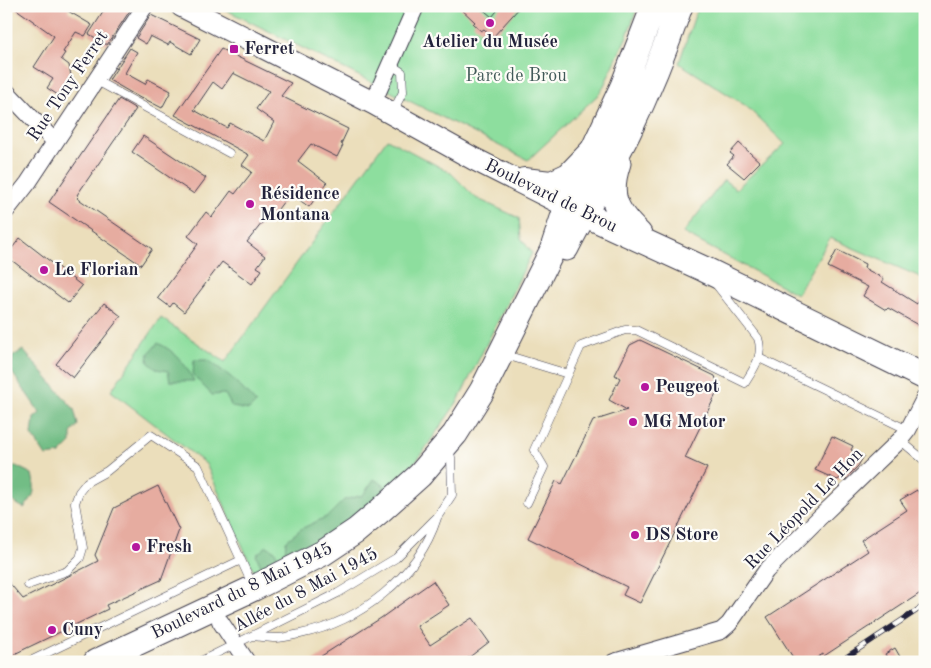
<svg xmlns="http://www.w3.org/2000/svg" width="931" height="668" font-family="'Old Standard TT',serif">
<rect width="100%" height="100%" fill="#fdfcf7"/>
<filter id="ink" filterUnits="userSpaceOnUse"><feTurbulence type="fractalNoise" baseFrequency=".02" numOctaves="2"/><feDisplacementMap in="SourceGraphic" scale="10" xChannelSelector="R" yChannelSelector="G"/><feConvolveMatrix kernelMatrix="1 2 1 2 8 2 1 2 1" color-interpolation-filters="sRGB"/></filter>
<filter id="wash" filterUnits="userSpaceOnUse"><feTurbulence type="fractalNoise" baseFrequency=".0096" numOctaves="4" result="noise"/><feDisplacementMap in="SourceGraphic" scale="20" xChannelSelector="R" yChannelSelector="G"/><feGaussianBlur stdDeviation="1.12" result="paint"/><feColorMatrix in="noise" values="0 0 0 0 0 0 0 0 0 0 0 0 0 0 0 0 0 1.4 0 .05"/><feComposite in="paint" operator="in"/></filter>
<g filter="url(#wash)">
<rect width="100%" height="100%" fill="#ebdebb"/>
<!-- green -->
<path fill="#8dde9e" stroke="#58806c" d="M218 6H638L627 36 601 92 528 160Z
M698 6H925V279L830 238 797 294 683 233 724 180 736 189 785 144 746 106 679 63Z
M387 139 451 173 476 198 519 218 521 238 532 253 458 401 418 459 387 489 303 551 255 574 206 464 111 391 161 318 225 362Z"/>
<!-- forest -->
<path fill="#72bd85" stroke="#4a7060" d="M158 343C176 352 185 363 194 381H170L168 371 156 369 148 362 149 353Z
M23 350 74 409 78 425 71 433V443L60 454 46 456 32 435 34 418 40 413 11 371 13 356Z
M194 360H208L231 377 256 403 249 410 232 407 225 394 212 395 193 375Z
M16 466 32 474C36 491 35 495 24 508L6 498V468Z
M374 479 385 486 382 496 336 534 305 552 285 555 286 541 301 529 328 516 344 500 363 495Z
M267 546 275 551 279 560 275 567 261 566 256 555Z"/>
<g id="blocks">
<!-- building -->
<path fill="#e6aca0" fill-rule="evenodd" d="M12 6H70L68 11 92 25 85 36 76 32 63 52 65 53 61 59 69 65 71 76 58 95 47 88 53 79 34 67 54 36Z
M107 6H133L107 45 89 34Z
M458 6H479L492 17 501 6H521L493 37 484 29 481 31 473 24 475 22Z
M151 15 200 39 191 54 170 42 168 45 150 36 146 44 136 38Z
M130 48 137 52 125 73 145 84 148 79 171 91 162 108 143 98 142 99 109 80Z
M221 49 291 83 281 96 348 129 341 144 343 145 337 157 311 144 298 161 327 183 309 207 290 193 269 221 266 218 247 242 265 256 257 267 262 270 252 284 222 262 184 312 173 303 170 307 158 298 198 244 188 236 206 212 212 217 231 191 235 194 252 172 242 165 249 155 175 115ZM233 73 269 91 256 109 274 122 264 141 230 123 227 128 194 110 213 82 222 89Z
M119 99 136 109 77 195 79 196 77 198 152 249 141 265 49 202Z
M143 136 206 178 194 194 132 152Z
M739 143 760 162 744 178 727 164 734 156 730 153Z
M20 238 82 286 68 303 6 256Z
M837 250 865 264 864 268 884 279 882 282 917 304 925 291V329L888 308 886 310 863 296 868 287 828 267Z
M104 303 121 316 73 378 56 364Z
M640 340 715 376 719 388 685 458 707 468 640 603 623 595 627 587 528 538 556 481 562 484 593 421 627 410 609 400 620 378 615 375 630 345Z
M832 436 853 446 851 450 864 456 858 466 851 473 837 480 815 470Z
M158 486 179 530 161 580 106 605 108 609 6 658V579L23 599 98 561 95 555 114 508Z
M917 490 925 503V590L824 656 823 654 810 662H796L767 617 868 551 861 540 907 510 900 500Z
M433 581 449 605 417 626 430 645 472 618 489 642 463 662H312L381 618Z
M895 648 903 662H890L885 654Z"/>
</g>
</g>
<g filter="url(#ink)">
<use href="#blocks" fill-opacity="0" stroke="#403e4e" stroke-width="1"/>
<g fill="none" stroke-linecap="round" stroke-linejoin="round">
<!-- lane casing -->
<g stroke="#403e4e" stroke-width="9">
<path id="lane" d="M391 65 402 72 403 92 393 111
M97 81 229 153
M509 356 568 374
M759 358 908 430
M900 440 925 461
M527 503 544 467 534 450 581 346 625 330H636L745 383C754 368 764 356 758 338L715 283
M28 585 67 571 80 558 83 548 75 503 79 492 87 482 107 471 151 435 198 466 252 584
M254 636C262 637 270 638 277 638 285 638 293 635 300 634 359 622 418 577 437 518
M28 662 241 560
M199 662 338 593 396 558 438 516 452 495 451 457"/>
</g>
<!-- street casing -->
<g stroke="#403e4e" stroke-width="18">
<path id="street" d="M6 91 55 142
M373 103 416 6
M6 211 28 183 145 6
M220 621 247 662
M614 662 721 631 729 624 766 571 819 518 900 440 908 430 925 397"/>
</g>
<!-- secondary casing -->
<g stroke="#403e4e" stroke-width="24">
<path id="secondary" d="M182 6 373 103 474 159 567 206
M524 179 551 182 568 174 590 151"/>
</g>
<!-- primary casing -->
<g stroke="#403e4e" stroke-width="27">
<path id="primary" d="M618 163C607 196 615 211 639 234
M569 207 704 269 925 377
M566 248C586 209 608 172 628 133 648 92 665 50 680 6
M96 662 254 588 323 553 356 531 381 510 420 475 455 434 482 391 552 251 567 206 623 86 654 6"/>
</g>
<!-- lane -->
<use href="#lane" stroke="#fff" stroke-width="8"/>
<!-- street -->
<use href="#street" stroke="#fff" stroke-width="16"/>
<!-- secondary -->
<use href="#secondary" stroke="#fff" stroke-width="22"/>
<!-- primary -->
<use href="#primary" stroke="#fff" stroke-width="25"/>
<!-- rail casing -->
<g stroke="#22223b" stroke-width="5.5">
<path id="rail" d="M839 662 925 605"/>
</g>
<!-- rail -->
<use href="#rail" stroke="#fdfcf7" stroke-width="4" stroke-dasharray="11" stroke-linecap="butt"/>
</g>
</g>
<!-- markers -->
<g fill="#b5179e" stroke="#fdfcf7" stroke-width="2">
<circle cx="490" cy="23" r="5"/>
<rect x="229" y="44" width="10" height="10" rx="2.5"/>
<circle cx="250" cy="204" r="5"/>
<circle cx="44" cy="270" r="5"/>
<circle cx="645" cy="387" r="5"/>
<circle cx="633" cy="422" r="5"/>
<circle cx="635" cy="535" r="5"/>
<circle cx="136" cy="547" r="5"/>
<circle cx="52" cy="630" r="5"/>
</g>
<g text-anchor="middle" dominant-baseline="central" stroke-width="4.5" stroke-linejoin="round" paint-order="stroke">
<!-- poi labels -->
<g font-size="18" font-weight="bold" fill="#22223b" stroke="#fdfcf7" text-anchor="start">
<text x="490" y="42" text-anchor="middle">Atelier du Musée</text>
<text x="244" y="49">Ferret</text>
<text x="260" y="194">Résidence<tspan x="260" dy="21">Montana</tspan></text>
<text x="54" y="270">Le Florian</text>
<text x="655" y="387">Peugeot</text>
<text x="643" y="422">MG Motor</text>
<text x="645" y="535">DS Store</text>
<text x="146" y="547">Fresh</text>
<text x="62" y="630">Cuny</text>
</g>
<!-- park labels -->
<g font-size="18" fill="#425a59" stroke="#fdfcf7">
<text x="516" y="76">Parc de Brou</text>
</g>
<!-- street labels -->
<g font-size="18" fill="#22223b" stroke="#fdfcf7">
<text transform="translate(68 86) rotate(-56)">Rue Tony Ferret</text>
<text transform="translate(551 196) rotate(26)">Boulevard de Brou</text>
<text transform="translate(804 509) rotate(-46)">Rue Léopold Le Hon</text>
<text transform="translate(306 590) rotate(-28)">Allée du 8 Mai 1945</text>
<text transform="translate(242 591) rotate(-26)">Boulevard du 8 Mai 1945</text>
</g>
</g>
<!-- margin -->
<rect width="931" height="668" fill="none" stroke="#fdfcf7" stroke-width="25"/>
</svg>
